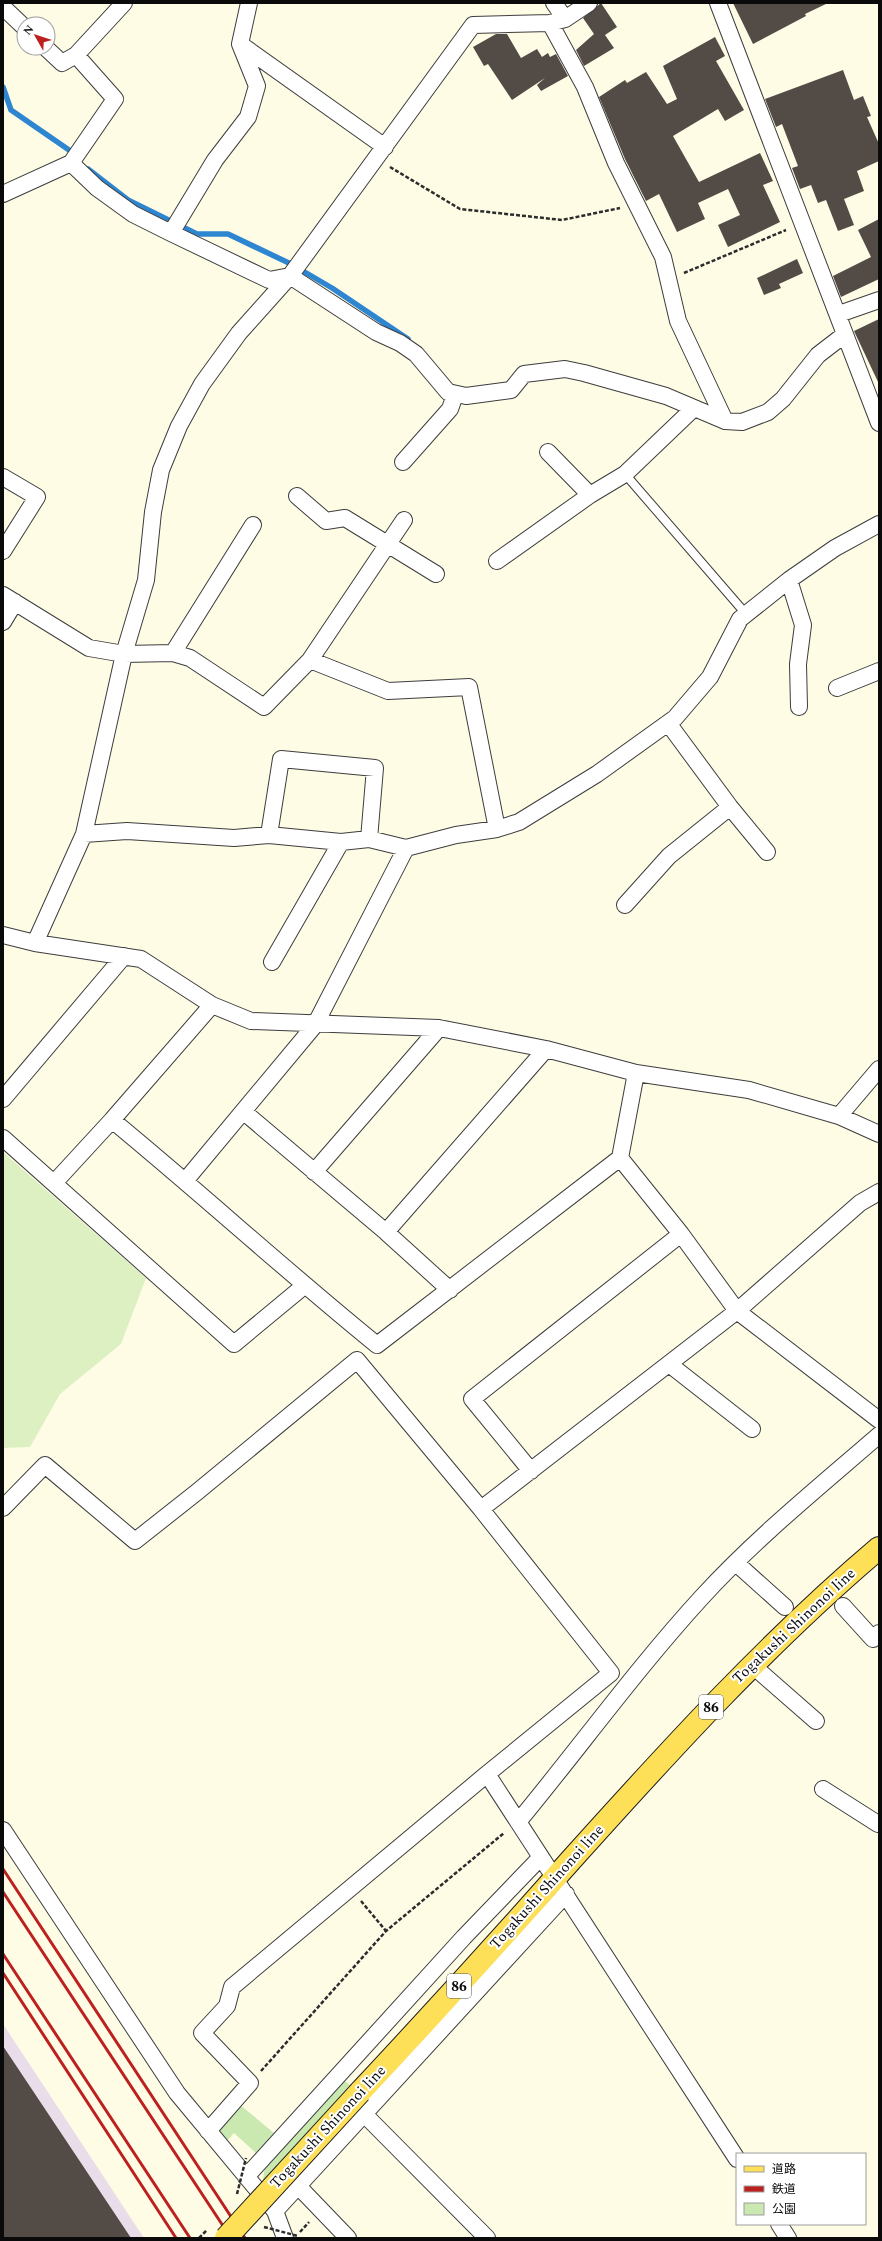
<svg xmlns="http://www.w3.org/2000/svg" width="882" height="2241" font-family="Spectral,'Noto Sans JP',serif">
<rect width="100%" height="100%" fill="#fffce6"/>
<!-- industrial -->
<path fill="#e9ddea" d="M3 2024 144 2238H3Z"/>
<!-- green -->
<path fill="#cae9b0" d="M345 2081 367 2102 273 2191 263 2179 265 2167Z
M239 2104 274 2133 256 2153 234 2133 226 2142 219 2136 218 2127Z"/>
<!-- pitch -->
<path fill="#ddf0c2" d="M3 1152 146 1278 121 1344 60 1394 30 1447 3 1448Z"/>
<g fill="none" stroke-linecap="round" stroke-linejoin="round">
<!-- stream -->
<path stroke="#2e86d1" stroke-width="5.5" d="M3 87 11 110 69 150
M88 169 128 200 197 234H228L291 264 332 288 408 339"/>
</g>
<!-- building -->
<path fill="#524b46" d="M601 3 617 27 605 35 614 48 584 66 576 50 594 34 583 18Z
M733 3H828L805 14 806 16 753 44Z
M496 34H507L521 58 537 49 542 57 548 53 550 57 556 54 568 76 541 91 537 85 545 78 512 100 488 64 484 66 473 47Z
M715 37 725 56 716 61 744 110 725 121 718 109 673 136 699 182 760 153 773 181 763 185 780 222 728 247 718 225 740 215 728 189 698 203 705 219 677 232 659 194 646 201 625 159 599 97 625 80 627 83 646 72 667 104 677 99 663 66Z
M843 70 854 100 863 96 871 116 867 117 879 144V161L857 171 864 191 844 199 854 225 838 231 826 200 818 203 811 185 800 189 792 168 798 166 782 124 776 127 765 99Z
M879 219V279L841 297 833 276 871 257 858 230Z
M797 259 803 273 779 284 781 288 764 295 757 278Z
M879 319V384L854 331Z
M3 2046 131 2238H3Z"/>
<g fill="none" stroke-linecap="round" stroke-linejoin="round">
<!-- lane casing -->
<g stroke="#3d3d3d" stroke-width="10">
<path id="lane" d="M625 474 746 614"/>
</g>
<!-- street casing -->
<g stroke="#3d3d3d" stroke-width="18">
<path id="street" d="M554 3 565 19
M718 3 879 423
M3 7 24 27
M550 23 585 87 616 163 663 257 678 321 725 421
M240 44 385 147
M46 48 62 63 76 55 124 3
M71 163 97 188 133 214 171 233 269 280 290 276 473 25 550 23 565 19 589 3
M3 194 71 163 115 99 76 55
M171 233 215 160 248 117 257 86 240 44 249 3
M839 314 879 300
M548 452 590 495
M403 462 450 409 455 395
M3 477 37 497 3 551
M297 496 326 521 345 518 436 574
M497 561 590 495 625 474 693 409
M789 580 803 625 798 664 799 707
M3 595 89 648 124 654 173 653 190 658 264 707 310 660 404 520
M3 622 15 602
M173 653 253 525
M310 660 388 691 469 687 497 829
M837 688 879 671
M668 723 730 807 767 852
M84 834 127 831 234 838 269 835 341 842 369 839 406 848 456 835 497 829 519 822 597 774 675 718 710 677 740 619 789 580 835 548 879 524
M269 835 281 759 375 768 369 839
M625 905 669 856 730 807
M3 935 35 943 141 959 212 1005 251 1021 439 1028 546 1049 636 1073 749 1090 839 1116 879 1134
M35 943 84 834 124 654 146 580 153 512 161 470 179 426 202 384 239 333 290 276 376 332 400 343 416 354 448 392 466 396 511 390 524 374 565 369 584 373 666 396 725 421 742 422 768 412 783 399 818 355 844 335
M272 962 341 842
M636 1073 620 1158 681 1234 737 1311 879 1420
M3 1099 124 956
M244 1112 386 1232 450 1290
M839 1116 879 1069
M112 1120C202 1194 287 1272 377 1345L620 1158
M3 1138 234 1344 304 1286
M314 1172 439 1028
M185 1181 315 1025 406 848
M54 1183 112 1120 212 1005
M386 1232 546 1049
M669 1364 752 1429
M531 1471 472 1399 681 1234
M3 1508 45 1465 135 1541 197 1492 357 1360 481 1509 611 1673 487 1774 737 2159
M481 1509 737 1311 860 1203 879 1192
M736 1563 785 1607
M843 1606 873 1639 879 1633
M752 1665 816 1721
M823 1789 878 1824
M518 1822C580 1747 637 1668 702 1597 756 1538 819 1487 879 1435
M3 1830 177 2093 275 2211 285 2238
M364 2114 487 2238
M208 2131 250 2083 202 2033 227 2006 232 1987 487 1774
M246 2177 464 1937 541 1857
M298 2186 348 2238
M275 2211 566 1894
M779 2224 788 2238"/>
</g>
<!-- primary casing -->
<g stroke="#1b1b1b" stroke-width="24">
<path id="primary" d="M360 2092C431 2016 502 1938 571 1860 669 1751 767 1643 879 1548"/>
</g>
<!-- path -->
<path stroke="#2c2c2c" stroke-width="2.5" stroke-dasharray="4 2" stroke-linecap="butt" d="M390 167 460 209 562 220 620 208
M684 273 786 230
M361 1901 386 1931
M261 2071 386 1931 504 1833
M300 2232 309 2222"/>
<!-- lane -->
<use href="#lane" stroke="#fff" stroke-width="8"/>
<!-- street -->
<use href="#street" stroke="#fff" stroke-width="16"/>
<!-- primary -->
<use href="#primary" stroke="#fddf58" stroke-width="22"/>
<!-- rail -->
<path stroke="#bc211f" stroke-width="3" d="M3 1869 245 2238
M3 1892 231 2238
M3 1954 190 2238
M3 1973 176 2238"/>
<!-- primary-bridge casing -->
<g stroke="#1b1b1b" stroke-width="24" stroke-linecap="butt">
<path id="primary-bridge" d="M226 2238 360 2092"/>
</g>
<!-- path-bridge -->
<path stroke="#2c2c2c" stroke-width="2.5" stroke-dasharray="4 2" stroke-linecap="butt" d="M237 2194 246 2158
M264 2227 298 2236
M199 2238 207 2230"/>
<!-- primary-bridge -->
<use href="#primary-bridge" stroke="#fddf58" stroke-width="22"/>
</g>
<g text-anchor="middle" dominant-baseline="central" stroke-width="4" stroke-linejoin="round" paint-order="stroke">
<!-- shield labels -->
<g fill="#fff" stroke="#545454" stroke-width="1">
<rect x="699" y="1695" width="24" height="24" rx="3"/>
<rect x="447" y="1974" width="24" height="24" rx="3"/>
</g>
<g font-size="14" font-weight="bold" fill="#0a0a0a">
<text x="711" y="1707">86</text>
<text x="459" y="1986">86</text>
</g>
<!-- street labels -->
<g font-size="15" fill="#0a0a0a" stroke="#fff">
<text transform="translate(794 1626) rotate(-43)">Togakushi Shinonoi line</text>
<text transform="translate(547 1887) rotate(-48)">Togakushi Shinonoi line</text>
<text transform="translate(328 2127) rotate(-47)">Togakushi Shinonoi line</text>
</g>
</g>
<!-- border -->
<rect width="882" height="2241" fill="none" stroke="#0a0a0a" stroke-width="8"/>
<!-- legend -->
<rect x="736" y="2153" width="130" height="72" fill="#ffffff" stroke="#9d9d9d"/>
<rect x="744" y="2166" width="20" height="6" fill="#fddf58" stroke="#9d9d9d"/>
<text x="772" y="2173" font-size="12" fill="#0a0a0a">道路</text>
<rect x="744" y="2186" width="20" height="6" fill="#bc211f" stroke="#9d9d9d"/>
<text x="772" y="2193" font-size="12" fill="#0a0a0a">鉄道</text>
<rect x="744" y="2203" width="20" height="12" fill="#cae9b0" stroke="#9d9d9d"/>
<text x="772" y="2213" font-size="12" fill="#0a0a0a">公園</text>
<!-- north arrow -->
<g transform="translate(36 36) rotate(309)"><circle r="19" fill="#ffffff" stroke="#9d9d9d"/>
<path d="M0-3L7 15L0 10L-7 15Z" fill="#bc211f"/>
<text y="-6" font-size="11" font-weight="bold" text-anchor="middle" fill="#0a0a0a">N</text>
</g>
</svg>
